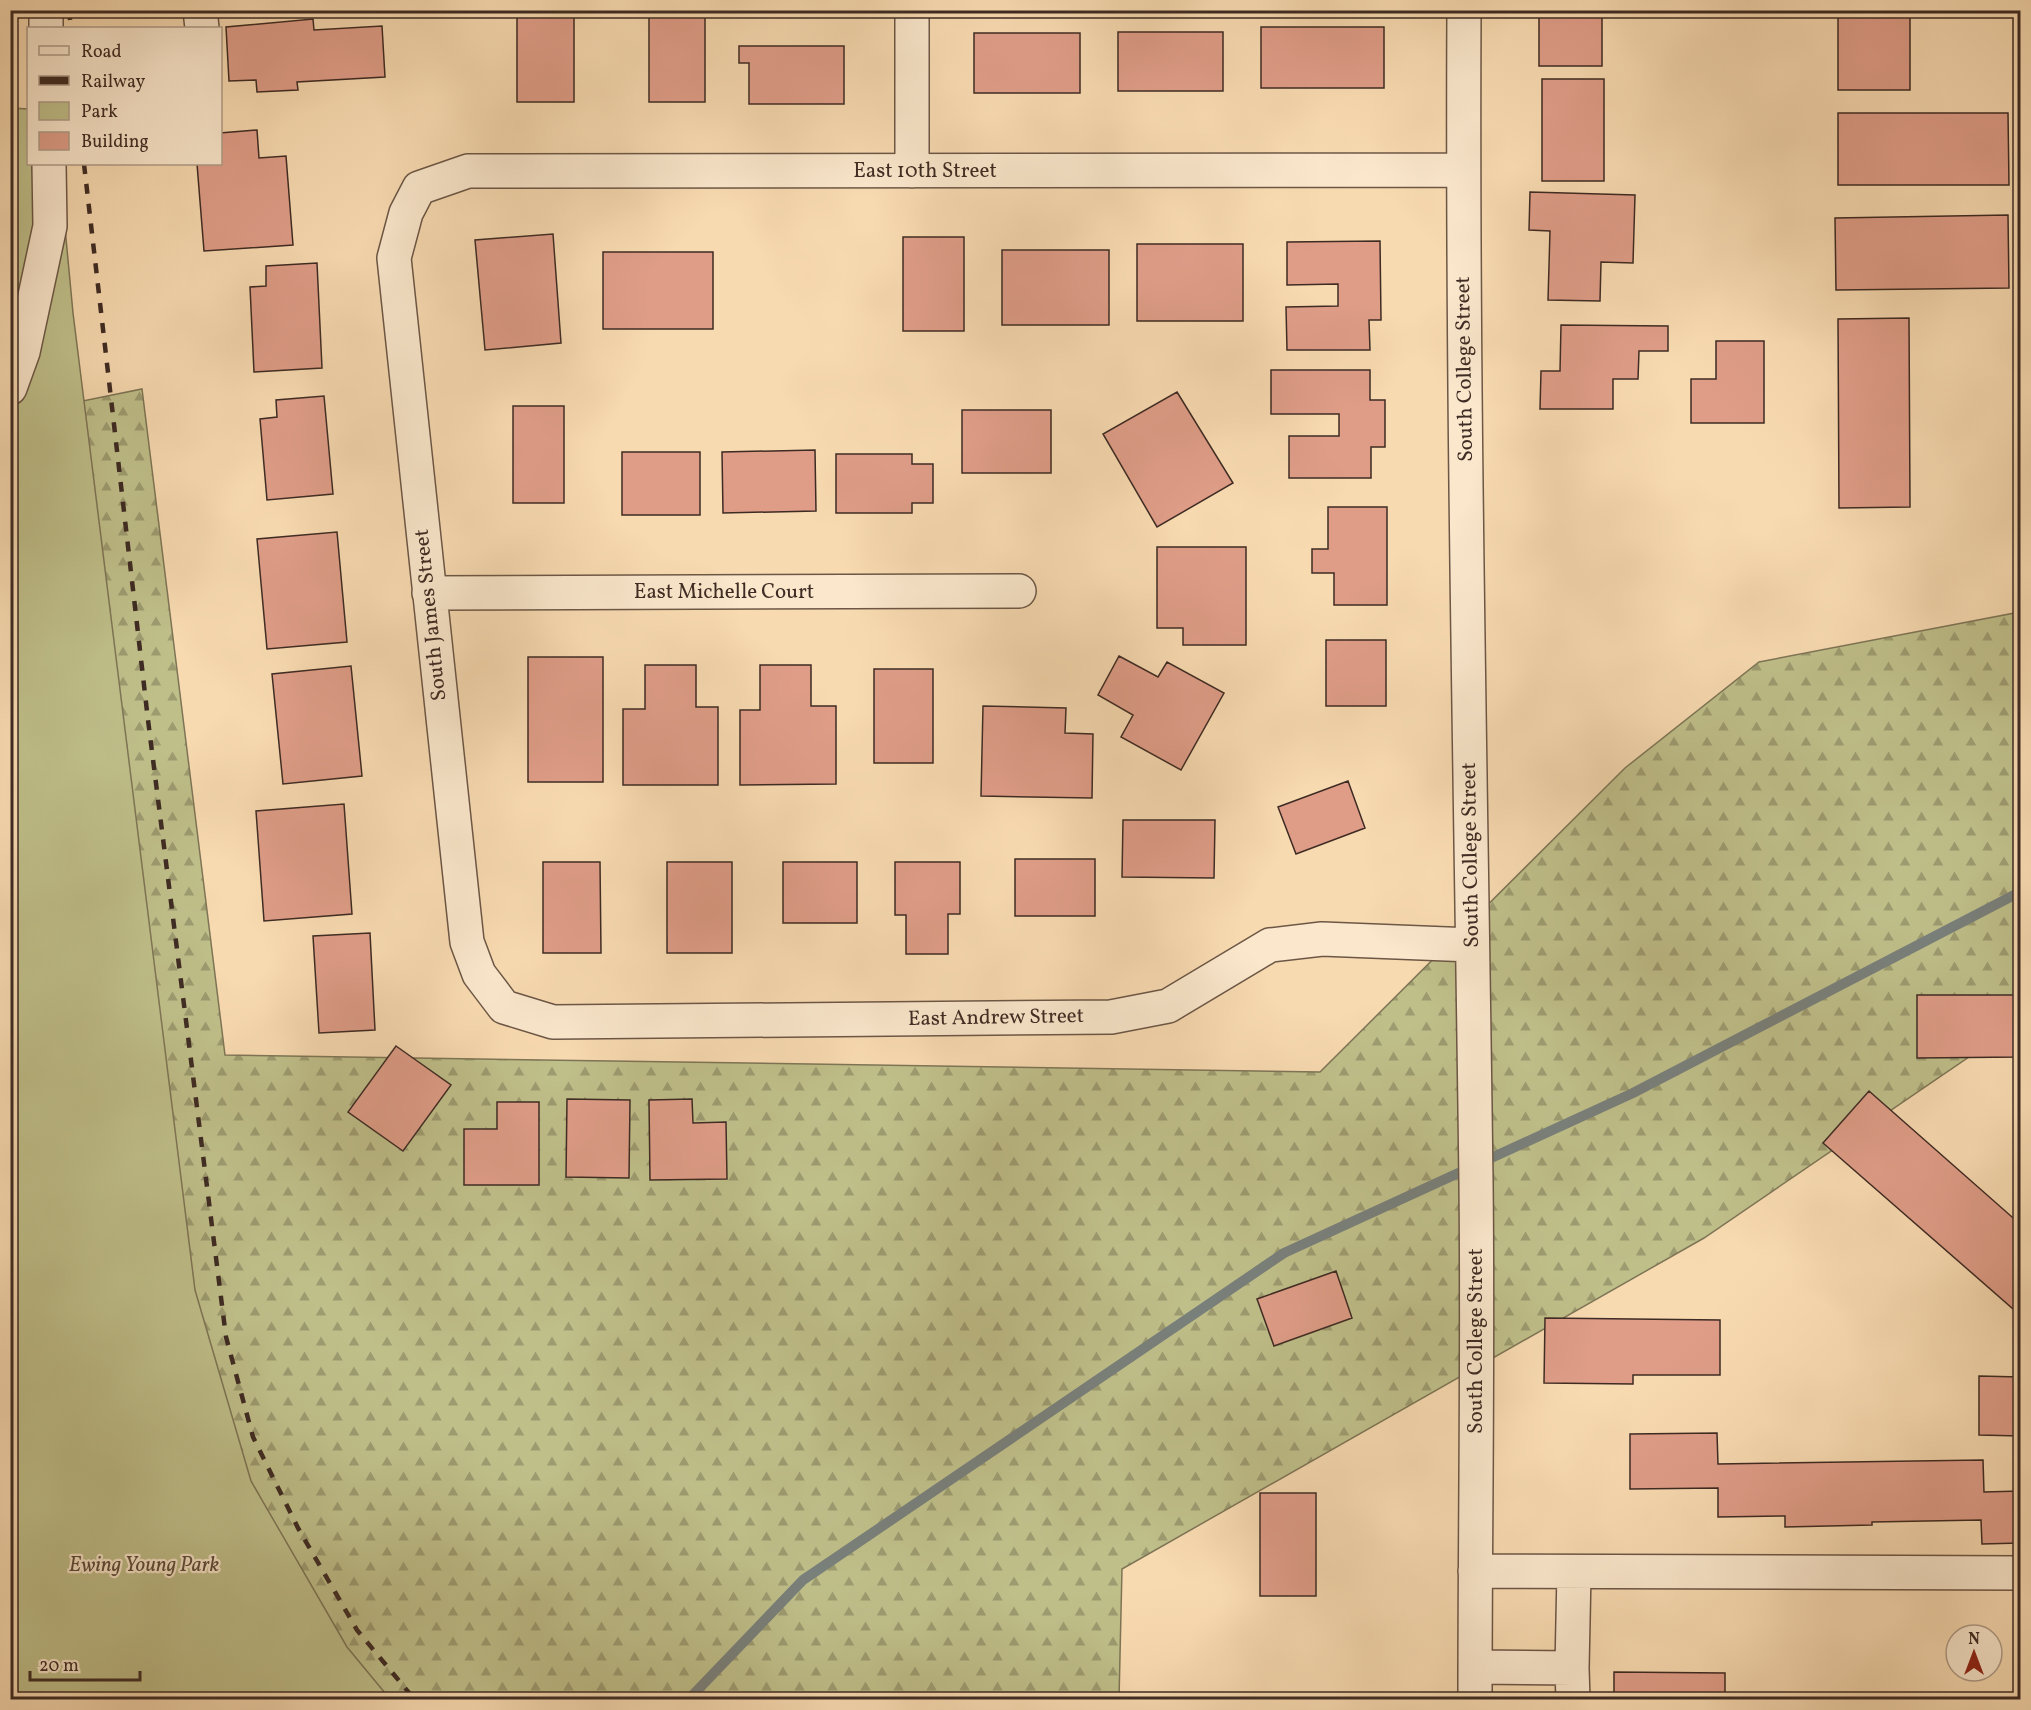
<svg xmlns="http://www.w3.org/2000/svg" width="2031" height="1710" font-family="Vollkorn,serif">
<defs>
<pattern id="forest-firs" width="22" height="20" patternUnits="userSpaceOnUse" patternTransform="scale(1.5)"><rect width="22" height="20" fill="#bfbf8a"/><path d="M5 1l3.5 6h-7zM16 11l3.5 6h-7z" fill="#9d9b70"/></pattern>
</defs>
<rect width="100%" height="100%" fill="#f8dab1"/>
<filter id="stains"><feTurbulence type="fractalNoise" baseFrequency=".00333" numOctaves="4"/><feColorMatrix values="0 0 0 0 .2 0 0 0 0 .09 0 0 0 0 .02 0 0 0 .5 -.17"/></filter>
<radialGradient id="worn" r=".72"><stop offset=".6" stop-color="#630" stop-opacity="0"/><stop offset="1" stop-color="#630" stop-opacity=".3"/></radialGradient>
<!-- forest -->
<path fill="url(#forest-firs)" stroke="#7e7556" stroke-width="1.5" d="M142 389 225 1055 1320 1072 1625 768 1759 662 2020 612V1022L1704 1238 1122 1569 1119 1699 11 1700 48 408Z"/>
<!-- park -->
<path fill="#bfbf8a" stroke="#7e7556" stroke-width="1.5" d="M11 108 28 109V164H59L73 313 195 1290 251 1481 347 1647 390 1699H11Z"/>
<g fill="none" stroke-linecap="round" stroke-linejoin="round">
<!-- stream -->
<path stroke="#79807b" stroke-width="10" d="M688 1700 803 1580 1284 1253 1633 1093 2020 892"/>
</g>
<!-- building -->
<path fill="#df9d88" stroke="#3e2b23" stroke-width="1.5" d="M517 10H574V102H517Z
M649 10H705V102H649Z
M1218 10H1279V15H1218Z
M1336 10H1399V14H1336Z
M1539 10H1602V66H1539Z
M1838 10H1910V90H1838Z
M313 19 314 30 382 26 385 77 297 82 298 90 257 92 256 80 229 81 226 27Z
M1261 27H1384V88H1261Z
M1118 32H1223V91H1118Z
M974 33H1080V93H974Z
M739 46H844V104H749V63H739Z
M1542 79H1604V181H1542Z
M1838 113H2008L2009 185H1838Z
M257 130 259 158 286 156 293 245 204 251 197 164H220V133Z
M1530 192 1635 195 1633 263 1601 262 1600 301 1548 300 1550 231 1529 230Z
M2008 215 2009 288 1836 290 1835 218Z
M553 234 561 343 485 350 475 240Z
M903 237H964V331H903Z
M1380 241 1381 320H1369L1370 350H1287L1286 307 1338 306V284L1287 285V242Z
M1137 244H1243V321H1137Z
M1002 250H1109V325H1002Z
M603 252H713V329H603Z
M317 263 322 368 254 372 250 287 266 286V266Z
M1909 318 1910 507 1839 508 1838 319Z
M1561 325 1668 326V351H1639L1638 379H1613V409H1540L1541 371H1560Z
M1716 341H1764V423H1691V379H1716Z
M1271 370H1370V400H1385V447H1371V478H1289V436H1339V414H1271Z
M1177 392 1233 483 1157 527 1103 434Z
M324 396 333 494 267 500 260 419 277 417 276 400Z
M513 406H564V503H513Z
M962 410H1051V473H962Z
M815 450 816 511 723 513 722 452Z
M622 452H700V515H622Z
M836 454H912V464H933V503H912V513H836Z
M1328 507H1387V605H1334V573H1312V549H1328Z
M337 532 347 642 267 649 257 539Z
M1157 547H1246V645H1183V628H1157Z
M1326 640H1386V706H1326Z
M1119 656 1158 677 1167 662 1224 693 1181 770 1121 737 1133 715 1098 695Z
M528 657H603V782H528Z
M645 665H696V707H718V785H623V709H645Z
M760 665H811V706H836V784L740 785V710H760Z
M351 666 362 776 283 784 272 674Z
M874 669H933V763H874Z
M983 706 1066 708 1065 733 1093 734 1092 798 981 796Z
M1348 781 1365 828 1296 854 1278 807Z
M344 804 352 914 264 921 256 811Z
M1123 820H1215L1214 878 1122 877Z
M1015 859H1095V916H1015Z
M543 862H600L601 953H543Z
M667 862H732V953H667Z
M783 862H857V923H783Z
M895 862H960V914H948V954H906V915H895Z
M370 933 375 1030 319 1033 313 936Z
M1917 995H2020V1057L1917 1058Z
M396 1046 451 1085 403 1151 348 1112Z
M1869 1091 2020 1224V1315L1823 1143Z
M567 1099 630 1100 629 1178 566 1177Z
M692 1099 693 1123 726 1122 727 1179 650 1180 649 1100Z
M497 1102H539V1185H464V1129H497Z
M1336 1271 1352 1318 1274 1346 1257 1299Z
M1545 1318 1720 1320V1375H1633V1384L1544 1383Z
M1979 1376 2020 1377V1436L1979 1435Z
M1717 1433 1718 1464 1983 1460 1984 1492 2020 1491V1543L1982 1544 1981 1520 1872 1522V1525L1785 1527V1516L1718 1517V1488L1630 1489V1434Z
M1260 1493H1316V1596H1260Z
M1614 1672 1725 1673V1700H1614Z"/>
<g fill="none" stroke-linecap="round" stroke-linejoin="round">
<!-- minor casing -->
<g stroke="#6c5746" stroke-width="36">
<path id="minor" d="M46 10V28
M200 10 202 28
M1464 10C1462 401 1471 791 1476 1182 1478 1354 1475 1527 1475 1700
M1463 170 468 171 419 188 406 213 394 258 467 942 479 974 504 1007 553 1022 1111 1017 1168 1006 1270 945 1322 939 1472 945
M912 171V10
M10 388 23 352 50 226 49 164
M429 593 1019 591
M1475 1571 2020 1573
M1475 1667 1572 1668 1573 1700
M1572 1668 1574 1572"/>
</g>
<!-- minor -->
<use href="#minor" stroke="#fae7cc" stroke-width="33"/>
<!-- rail -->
<path stroke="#3e2b23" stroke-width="4.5" stroke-dasharray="10 10" stroke-linecap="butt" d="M69 10 71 28
M84 164 148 720 226 1337 253 1437 298 1528 357 1630 415 1700"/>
</g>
<g text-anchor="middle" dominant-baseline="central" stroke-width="4.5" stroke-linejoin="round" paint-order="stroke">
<!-- street labels -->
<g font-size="21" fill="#3e2b23" stroke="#fae7cc">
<text x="925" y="171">East 10th Street</text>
<text transform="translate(1465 369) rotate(-91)">South College Street</text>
<text x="724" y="592">East Michelle Court</text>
<text transform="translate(431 615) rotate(-96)">South James Street</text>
<text transform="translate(1471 855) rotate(-91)">South College Street</text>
<text transform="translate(996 1018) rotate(-1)">East Andrew Street</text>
<text transform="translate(1476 1341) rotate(-90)">South College Street</text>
</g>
<!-- park labels -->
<g font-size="21" font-style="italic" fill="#584938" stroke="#fae7cc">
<text x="144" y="1565">Ewing Young Park</text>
</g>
</g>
<!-- margin -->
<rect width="2031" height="1710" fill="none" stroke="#f8dab1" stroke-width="36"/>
<rect x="12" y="12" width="2007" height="1686" fill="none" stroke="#3e2b23" stroke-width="3"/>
<rect x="18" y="18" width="1995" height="1674" fill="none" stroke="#3e2b23" stroke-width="1.5"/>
<!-- legend -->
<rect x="27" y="27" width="195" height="138" fill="#fae7cc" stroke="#af9c88" stroke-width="1.5"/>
<rect x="39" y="46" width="30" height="9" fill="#fae7cc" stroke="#af9c88" stroke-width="1.5"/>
<text x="81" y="57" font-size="18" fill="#3e2b23">Road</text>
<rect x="39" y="76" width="30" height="9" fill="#3e2b23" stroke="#af9c88" stroke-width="1.5"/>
<text x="81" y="87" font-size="18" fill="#3e2b23">Railway</text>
<rect x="39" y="102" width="30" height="18" fill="#bfbf8a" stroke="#af9c88" stroke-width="1.5"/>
<text x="81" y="117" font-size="18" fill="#3e2b23">Park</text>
<rect x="39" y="132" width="30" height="18" fill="#df9d88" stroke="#af9c88" stroke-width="1.5"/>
<text x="81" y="147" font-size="18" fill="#3e2b23">Building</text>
<!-- north arrow -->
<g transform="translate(1974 1653)"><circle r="28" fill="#fae7cc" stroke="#af9c88" stroke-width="1.5"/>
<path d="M0-4.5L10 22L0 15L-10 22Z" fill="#8f2418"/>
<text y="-9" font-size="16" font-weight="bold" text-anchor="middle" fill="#3e2b23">N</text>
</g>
<!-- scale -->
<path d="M30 1671v9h110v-9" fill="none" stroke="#3e2b23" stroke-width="3"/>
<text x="39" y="1671" font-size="18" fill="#3e2b23" stroke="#fae7cc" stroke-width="4.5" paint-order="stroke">20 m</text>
<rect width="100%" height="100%" filter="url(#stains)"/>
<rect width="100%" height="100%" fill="url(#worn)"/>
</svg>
